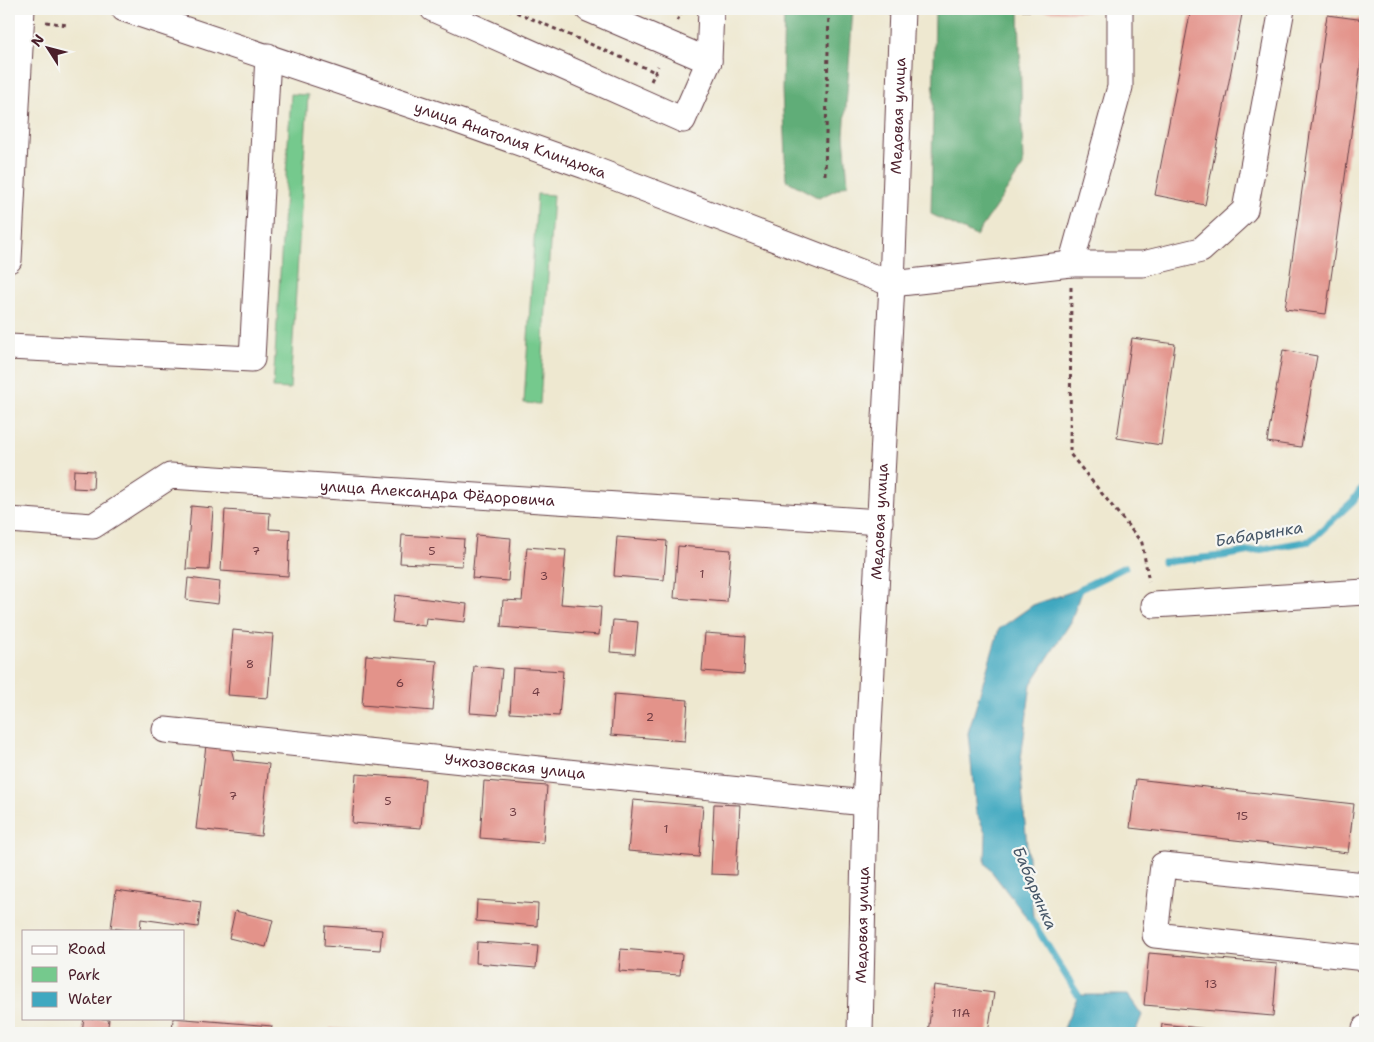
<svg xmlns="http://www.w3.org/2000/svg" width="1374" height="1042" font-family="'Shantell Sans',sans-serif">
<rect width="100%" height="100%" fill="#f6f6f2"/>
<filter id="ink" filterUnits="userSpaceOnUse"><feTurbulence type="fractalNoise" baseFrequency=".02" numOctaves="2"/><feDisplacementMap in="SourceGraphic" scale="10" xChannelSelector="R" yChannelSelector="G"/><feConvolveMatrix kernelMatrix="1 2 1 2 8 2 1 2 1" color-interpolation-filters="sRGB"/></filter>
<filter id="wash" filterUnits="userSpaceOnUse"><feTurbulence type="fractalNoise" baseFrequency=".0096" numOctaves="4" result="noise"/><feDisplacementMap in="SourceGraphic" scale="20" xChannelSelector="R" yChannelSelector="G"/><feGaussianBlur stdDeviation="1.12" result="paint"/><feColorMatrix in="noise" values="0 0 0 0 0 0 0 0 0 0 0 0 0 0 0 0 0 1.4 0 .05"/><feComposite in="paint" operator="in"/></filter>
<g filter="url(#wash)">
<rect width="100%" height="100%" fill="#eee8d0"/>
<!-- green -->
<path fill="#75c98d" stroke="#60745c" d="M291 94 308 95 290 389 273 388Z
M537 194 553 195 540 404 524 403Z"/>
<!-- forest -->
<path fill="#60ad78" stroke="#556652" d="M784 9H853L844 135 848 184 819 198 786 180 782 90Z
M935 9H1019L1023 166 976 236 931 214Z"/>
<!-- water -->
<path fill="#40a8c0" stroke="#456476" d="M1082 588 1071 622 1031 684 1020 766 1034 927 985 863 986 834 976 812 968 733 999 629 1033 605Z
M1078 995H1128L1142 1015 1135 1033H1062Z"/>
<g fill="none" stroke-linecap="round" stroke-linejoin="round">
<!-- stream -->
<path stroke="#40a8c0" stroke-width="7" d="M1163 562 1222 556 1310 541 1353 501 1365 483
M1077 594 1082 588 1125 567
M1031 919 1078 995"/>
</g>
<g id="blocks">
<!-- building -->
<path fill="#e3938a" d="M1022 9H1088V12L1022 11Z
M1191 9H1243L1205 205 1155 195Z
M1327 15 1365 20V33L1326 314 1285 309Z
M1132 338 1175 344 1161 445 1117 438Z
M1283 350 1317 356 1301 447 1267 442Z
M74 470 94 471 93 489 73 488Z
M191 506 213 508 209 570 186 569Z
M225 510 270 513 269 529 290 530 288 576 221 571Z
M402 535 464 539 462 566 400 563Z
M476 535 511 538 508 581 472 578Z
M617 537 667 541 664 580 614 576Z
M678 546 731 550 727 602 674 598Z
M527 547 566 550 561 604 601 607 599 635 501 627 503 600 522 601Z
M188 578 220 582 218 604 186 600Z
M395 595 467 604 465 622 426 618 425 626 392 622Z
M613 620 638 622 635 654 610 652Z
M233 630 273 634 268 698 228 695Z
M705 633 746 636 744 674 702 671Z
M366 655 437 661 433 711 362 705Z
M474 666 502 669 498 715 470 713Z
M513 668 563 671 559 716 510 713Z
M614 694 688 700 685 741 611 735Z
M206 745 231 748 234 760 269 764 261 836 196 829Z
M356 774 425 779 421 828 352 823Z
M1136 779 1354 804 1348 853 1130 828Z
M484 781 547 786 543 843 480 838Z
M633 800 703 806 699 857 628 851Z
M714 804 740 805 736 875 711 874Z
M116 890 201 902 198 927 141 919 140 931 111 928Z
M477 900 538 904 537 926 476 921Z
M235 911 273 920 266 947 229 938Z
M325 926 382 930 380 950 324 946Z
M477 942 538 946 536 968 476 963Z
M621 949 682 954 680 975 619 971Z
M1149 953 1277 964 1273 1016 1144 1005Z
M934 985 994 993 988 1033H928Z
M84 1018 109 1019 107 1033H82Z
M173 1018 272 1026 271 1033H172Z
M1162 1024 1237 1032 1236 1033H1161Z
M330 1028 379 1032V1033H330Z"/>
</g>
</g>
<g filter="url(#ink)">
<use href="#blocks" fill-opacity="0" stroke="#633d44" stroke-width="1"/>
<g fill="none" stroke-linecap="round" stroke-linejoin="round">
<!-- minor casing -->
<g stroke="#633d44" stroke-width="27">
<g id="minor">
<path id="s1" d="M124 9 455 120 585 166 892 284 1071 264H1143L1201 250 1245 210 1282 9"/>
<path d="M433 9 683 120 709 61 711 9"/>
<path d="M588 9 709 61"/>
<path d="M9 260 22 9"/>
<path d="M1071 264 1120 87V9"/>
<path d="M9 347 252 359 268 56"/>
<path id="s2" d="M9 520 93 526 170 476 880 522"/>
<path d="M1154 605 1365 592"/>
<path id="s3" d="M165 730 865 803"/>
<path d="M1365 885 1163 865 1155 935 1365 958"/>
<path id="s4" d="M860 1033 865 803 892 284 902 9"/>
<path d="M1365 1033V1028"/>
</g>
</g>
<!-- path -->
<path stroke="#633d44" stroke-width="3" stroke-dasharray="4 4" stroke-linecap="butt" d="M509 9 655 72
M672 9 681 13V9
M677 21 681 13
M46 22 68 25
M651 81 658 66
M825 175 829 9
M1071 287 1070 454 1142 543 1149 582"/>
<!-- minor -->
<use href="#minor" stroke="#fff" stroke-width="25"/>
</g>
</g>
<g text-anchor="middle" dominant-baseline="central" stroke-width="4.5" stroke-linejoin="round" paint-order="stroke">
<!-- number labels -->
<g font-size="12" fill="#703c43">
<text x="256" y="551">7</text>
<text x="432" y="551">5</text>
<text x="702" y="574">1</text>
<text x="544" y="576">3</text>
<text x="250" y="664">8</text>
<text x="400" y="683">6</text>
<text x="536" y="692">4</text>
<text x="650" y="717">2</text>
<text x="233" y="796">7</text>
<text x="388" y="801">5</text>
<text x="513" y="812">3</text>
<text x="1242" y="816">15</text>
<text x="666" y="829">1</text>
<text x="1211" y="984">13</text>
<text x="961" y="1013">11А</text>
</g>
<!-- street labels -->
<g font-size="15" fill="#4a1f2b" stroke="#f6f6f2">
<text stroke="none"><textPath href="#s4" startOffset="918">Медовая улица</textPath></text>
<text stroke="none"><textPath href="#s1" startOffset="408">улица Анатолия Клиндюка</textPath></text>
<text stroke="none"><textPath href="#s2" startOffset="444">улица Александра Фёдоровича</textPath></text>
<text stroke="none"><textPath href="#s4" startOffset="512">Медовая улица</textPath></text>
<text stroke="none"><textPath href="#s3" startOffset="352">Учхозовская улица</textPath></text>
<text stroke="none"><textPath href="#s4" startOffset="108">Медовая улица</textPath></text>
</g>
<!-- water labels -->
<g font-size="16" font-style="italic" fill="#465667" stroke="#f6f6f2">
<text transform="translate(1259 534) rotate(-9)">Бабарынка</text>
<text transform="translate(1035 888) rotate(67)">Бабарынка</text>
</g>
</g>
<!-- margin -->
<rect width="1374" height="1042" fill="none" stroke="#f6f6f2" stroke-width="30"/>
<!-- legend -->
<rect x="22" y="930" width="162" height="90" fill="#f6f6f2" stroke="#b1a0a2"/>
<rect x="32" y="946" width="25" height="8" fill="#ffffff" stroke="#b1a0a2"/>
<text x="68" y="954" font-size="15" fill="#4a1f2b">Road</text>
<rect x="32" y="967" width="25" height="15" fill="#75c98d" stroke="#b1a0a2"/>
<text x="68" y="980" font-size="15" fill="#4a1f2b">Park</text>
<rect x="32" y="992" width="25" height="15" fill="#40a8c0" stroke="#b1a0a2"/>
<text x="68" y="1004" font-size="15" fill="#4a1f2b">Water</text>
<!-- north arrow -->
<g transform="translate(48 48) rotate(306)" stroke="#f6f6f2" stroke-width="4" paint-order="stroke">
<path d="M0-4L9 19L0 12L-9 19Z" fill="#4a1f2b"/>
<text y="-8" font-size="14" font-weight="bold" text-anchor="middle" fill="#4a1f2b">N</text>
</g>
</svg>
